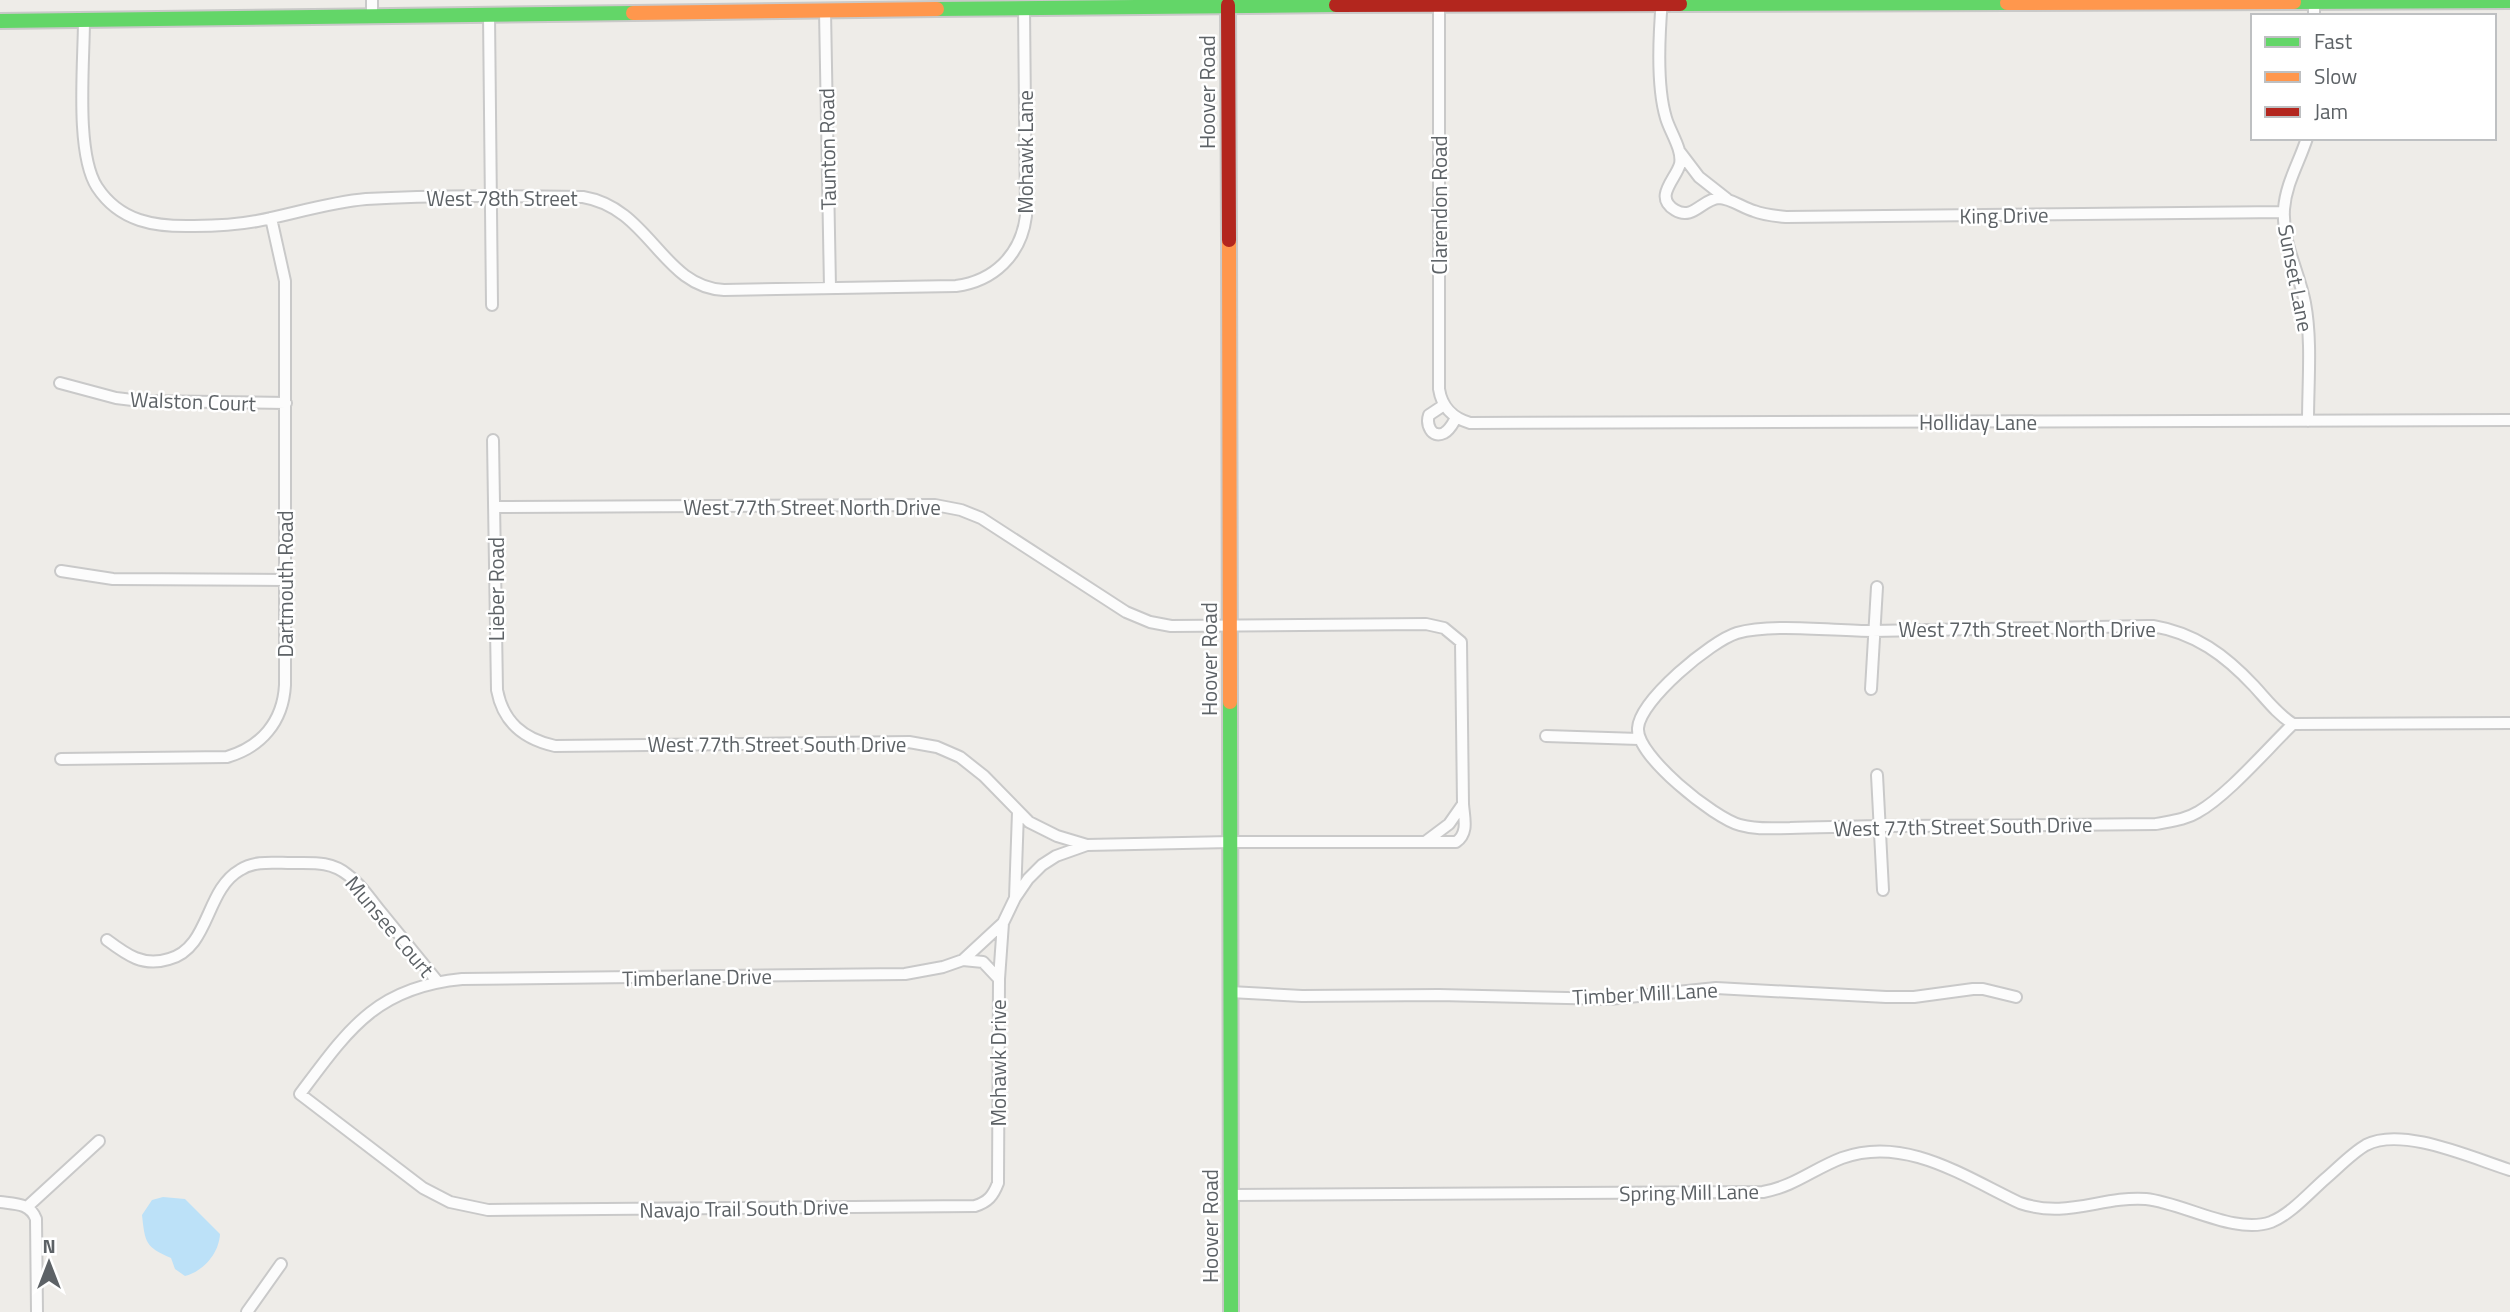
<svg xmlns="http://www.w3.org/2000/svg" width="2510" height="1312" font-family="'Titillium Web',sans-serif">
<rect width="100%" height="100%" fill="#eeece8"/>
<!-- water -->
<path fill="#bce1f8" d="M163 1197 185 1199 220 1234C219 1253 204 1271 185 1276L175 1269 171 1258C145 1247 145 1242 142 1215L152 1200Z"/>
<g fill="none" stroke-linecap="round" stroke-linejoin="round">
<!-- street casing -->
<g stroke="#c9c9c9" stroke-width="14">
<path id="street" d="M372 0V16
M1662 0C1659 35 1656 85 1666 118 1670 132 1683 150 1680 164 1676 179 1653 197 1675 210 1693 221 1702 199 1719 198 1730 198 1743 208 1754 211 1764 215 1775 216 1786 217L2284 212
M2314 1V16
M1439 5V389C1442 408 1453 418 1470 423L2510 420
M825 11 830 288
M489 15 492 305
M84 20C84 62 75 153 97 187 120 222 155 227 194 226 215 226 236 225 257 221 293 214 330 202 366 199 438 195 511 196 583 197 650 208 662 287 724 290L956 286C994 281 1021 255 1026 216L1024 8
M2307 138C2299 163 2286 183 2284 209 2282 243 2299 271 2305 303 2312 341 2308 382 2308 421
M1680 152 1699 177 1727 199
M60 383 116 398 141 401 286 403
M1444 405 1429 415C1426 424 1431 439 1444 433 1450 430 1453 423 1456 418
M493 440 497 690C503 722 523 739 555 746L909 742 937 747 960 757 984 776 1029 822 1057 836 1087 845 1230 842H1456C1469 833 1464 818 1463 804
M496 507 935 505 961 510 981 518 1126 612 1150 622 1171 626 1426 624 1444 628 1461 642 1463 804 1449 824 1425 842
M61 571 113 579 285 580
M1871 689 1877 587
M2293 724C2267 749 2228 795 2198 812 2185 820 2171 821 2156 824 2062 825 1969 826 1875 826 1847 827 1819 827 1790 828 1774 828 1757 830 1740 825 1714 818 1636 756 1638 728 1640 700 1711 641 1737 633 1772 623 1834 631 1872 631 1965 630 2059 627 2153 626 2195 633 2225 655 2254 686 2266 699 2277 714 2293 724L2510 723
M1546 736 1639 739
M61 759 227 757C261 747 283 722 285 685V281L271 218
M1877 775 1883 890
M1015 898 1018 812
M1003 923 999 979 998 1183C993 1196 988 1202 975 1206L488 1210 450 1202 423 1188 300 1094C348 1030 376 987 462 979L905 974 943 967 963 960 1003 923 1015 898 1028 879 1042 865 1056 856 1087 845
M107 940C127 955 143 967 169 959 210 948 205 890 240 870 255 860 274 863 292 863 313 863 331 861 348 875 361 884 370 899 380 911 399 934 418 958 437 981
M963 960 983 962 999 979
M1230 992 1302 996 1439 995 1609 999 1716 988 1886 997H1914L1973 989H1983L2016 997
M1231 1195 1763 1192C1795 1186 1813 1169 1842 1158 1905 1135 1965 1177 2020 1203 2067 1219 2101 1196 2146 1199 2184 1203 2235 1235 2271 1222 2291 1214 2309 1193 2325 1179 2338 1168 2352 1153 2366 1145 2402 1126 2472 1158 2510 1170
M0 1202C15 1204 30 1203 36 1219L37 1312
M27 1207 99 1141
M247 1312 281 1264"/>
</g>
<!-- fast casing -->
<g stroke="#c9c9c8" stroke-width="18">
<path id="fast" d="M2294 2 2510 1
M1680 4 2007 3
M937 9 1336 5
M0 21 633 13
M1230 702 1231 1312"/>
</g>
<!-- slow casing -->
<g stroke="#c9c9c8" stroke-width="18">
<path id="slow" d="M2007 3 2294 2
M633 13 937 9
M1229 240 1230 702"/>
</g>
<!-- jam casing -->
<g stroke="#c9c9c8" stroke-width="18">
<path id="jam" d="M1228 5 1229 240
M1336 5 1680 4"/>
</g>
<!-- street -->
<use href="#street" stroke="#fcfcfc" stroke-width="10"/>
<!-- fast -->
<use href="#fast" stroke="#63d668" stroke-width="14"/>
<!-- slow -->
<use href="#slow" stroke="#ff974d" stroke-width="14"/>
<!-- jam -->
<use href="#jam" stroke="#b3261e" stroke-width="14"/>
</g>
<g text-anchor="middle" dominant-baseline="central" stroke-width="5" stroke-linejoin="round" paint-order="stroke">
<!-- street labels -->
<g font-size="21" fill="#5d6266" stroke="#fff">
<text transform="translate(1207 92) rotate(-90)">Hoover Road</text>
<text transform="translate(827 149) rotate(-91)">Taunton Road</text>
<text transform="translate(1025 152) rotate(-90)">Mohawk Lane</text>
<text x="502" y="198">West 78th Street</text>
<text transform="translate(1439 205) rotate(-90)">Clarendon Road</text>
<text transform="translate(2004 215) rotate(-1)">King Drive</text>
<text transform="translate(2296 278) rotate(79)">Sunset Lane</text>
<text transform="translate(193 401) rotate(2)">Walston Court</text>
<text x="1978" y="422">Holliday Lane</text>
<text x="812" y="507">West 77th Street North Drive</text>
<text transform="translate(285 584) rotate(-90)">Dartmouth Road</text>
<text transform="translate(496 589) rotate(-90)">Lieber Road</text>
<text x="2027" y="629">West 77th Street North Drive</text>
<text transform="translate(1209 659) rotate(-90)">Hoover Road</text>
<text x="777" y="744">West 77th Street South Drive</text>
<text transform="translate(1963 826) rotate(-1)">West 77th Street South Drive</text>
<text transform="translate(390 926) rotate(50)">Munsee Court</text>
<text transform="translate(697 977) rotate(-1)">Timberlane Drive</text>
<text transform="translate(1645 993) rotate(-3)">Timber Mill Lane</text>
<text transform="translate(998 1063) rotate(-90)">Mohawk Drive</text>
<text transform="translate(1689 1192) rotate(-1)">Spring Mill Lane</text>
<text transform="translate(744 1208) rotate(-1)">Navajo Trail South Drive</text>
<text transform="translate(1210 1226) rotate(-90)">Hoover Road</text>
</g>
</g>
<!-- legend -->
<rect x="2251" y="14" width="245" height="126" fill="#ffffff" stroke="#bec0c2" stroke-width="2"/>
<rect x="2265" y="37" width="35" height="10" fill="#63d668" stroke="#bec0c2" stroke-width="2"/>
<text x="2314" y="49" font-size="21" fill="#5d6266">Fast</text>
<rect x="2265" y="72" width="35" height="10" fill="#ff974d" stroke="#bec0c2" stroke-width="2"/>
<text x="2314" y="84" font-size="21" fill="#5d6266">Slow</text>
<rect x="2265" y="107" width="35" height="10" fill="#b3261e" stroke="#bec0c2" stroke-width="2"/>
<text x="2314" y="119" font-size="21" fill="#5d6266">Jam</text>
<!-- north arrow -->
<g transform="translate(49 1263)" stroke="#ffffff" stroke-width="5" paint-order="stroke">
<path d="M0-5L12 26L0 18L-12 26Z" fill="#5d6266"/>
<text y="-10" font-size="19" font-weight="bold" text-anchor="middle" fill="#5d6266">N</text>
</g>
</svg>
